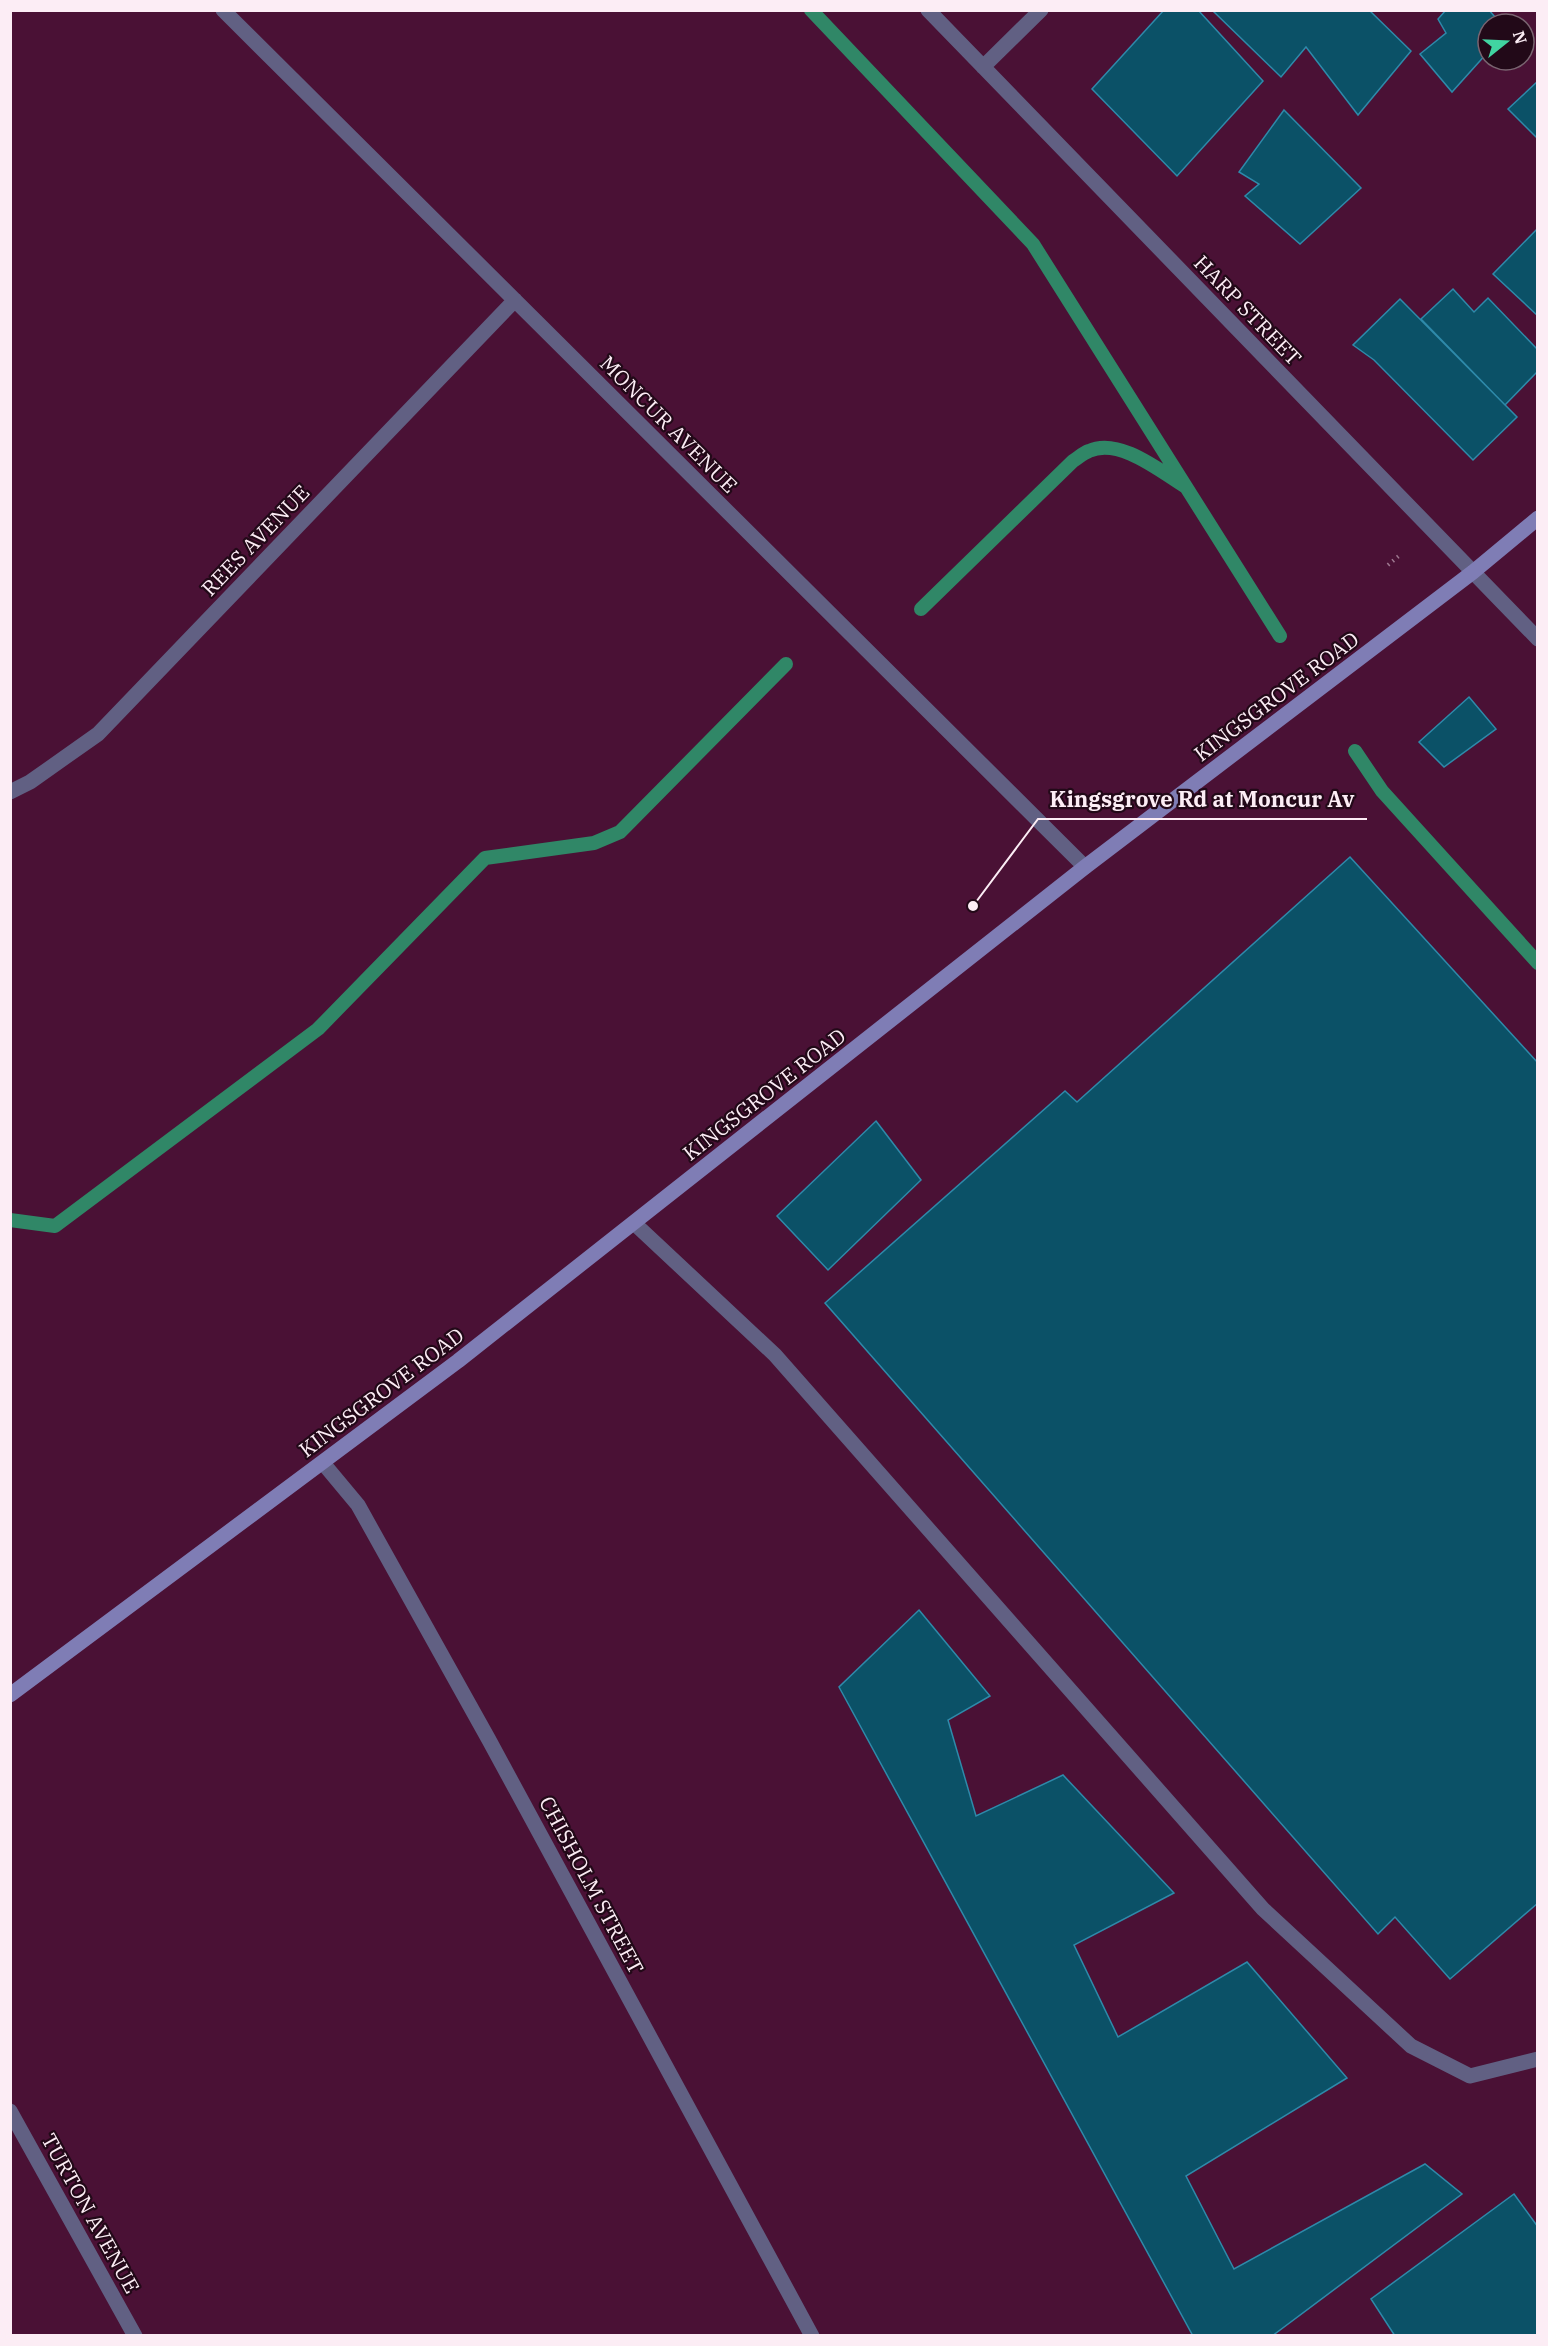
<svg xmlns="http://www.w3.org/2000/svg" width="1548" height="2346" font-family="'IBM Plex Serif',serif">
<rect width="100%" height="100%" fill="#4a1135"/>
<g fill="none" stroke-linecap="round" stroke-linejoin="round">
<!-- stream -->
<path stroke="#308767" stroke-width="14" d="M811 10 1033 244 1280 636
M921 609 1073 461C1078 458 1083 453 1089 451 1119 437 1160 471 1186 487
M1355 751 1382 791 1538 963
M10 1220 55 1226 318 1029 485 858 594 843 620 832 786 664"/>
</g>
<!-- building -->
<path fill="#0b5167" stroke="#2e8aaa" stroke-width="1.5" d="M1164 10H1198L1263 81 1177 176 1092 89Z
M1369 10 1411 51 1358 115 1306 47 1281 77 1213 11Z
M1446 10H1489L1501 24H1488V52L1452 92 1420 54 1446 33 1438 19Z
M1538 81V139L1508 109Z
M1284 110 1361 188 1300 244 1245 196 1259 184 1239 172Z
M1538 228V316L1493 274Z
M1453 289 1474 312 1488 298 1538 350V371L1505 405 1421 319Z
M1400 299 1517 417 1473 460 1374 360 1353 345Z
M1469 697 1496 729 1444 767 1419 742Z
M1350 857 1538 1063V1903L1450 1979 1395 1917 1378 1934 825 1303 1065 1091 1077 1102Z
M876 1121 921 1180 828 1270 777 1216Z
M919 1610 990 1696 948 1720 976 1816 1063 1775 1174 1893 1074 1945 1118 2037 1247 1962 1347 2078 1186 2176 1234 2269 1425 2164 1462 2194 1272 2336H1193L839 1687Z
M1514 2194 1538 2227V2336H1395L1371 2299Z"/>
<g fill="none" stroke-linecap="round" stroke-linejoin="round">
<!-- path -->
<path stroke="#9e7990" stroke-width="4" stroke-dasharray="1.5 4.5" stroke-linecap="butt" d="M1388 565 1400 555"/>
<!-- service -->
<path stroke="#616083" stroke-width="15" d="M635 1224 775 1355 1263 1909 1411 2046 1470 2076 1538 2059"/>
<!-- minor -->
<path stroke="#616083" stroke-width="15" d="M223 10 1085 867
M928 10 1473 572
M983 67 1041 10
M10 792 30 782 98 734 515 300
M323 1463 358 1505 489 1740 812 2336
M10 2111 135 2336"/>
<!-- tertiary -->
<path stroke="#616083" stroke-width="15" d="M1473 572 1538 639"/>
<!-- secondary -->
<path stroke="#7f7db5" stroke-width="15" d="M10 1695 458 1361 1085 867 1473 572 1538 518"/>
</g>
<g text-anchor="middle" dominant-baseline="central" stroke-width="4.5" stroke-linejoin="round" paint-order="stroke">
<!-- street labels -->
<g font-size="21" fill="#fcedf5" stroke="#220918">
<text transform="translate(1248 310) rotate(46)">HARP STREET</text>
<text transform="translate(669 424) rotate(45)">MONCUR AVENUE</text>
<text transform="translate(255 540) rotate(-46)">REES AVENUE</text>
<text transform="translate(1276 696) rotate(-37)">KINGSGROVE ROAD</text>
<text transform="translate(764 1094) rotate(-38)">KINGSGROVE ROAD</text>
<text transform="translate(381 1392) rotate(-37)">KINGSGROVE ROAD</text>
<text transform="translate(592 1885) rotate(62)">CHISHOLM STREET</text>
<text transform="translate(91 2213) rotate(61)">TURTON AVENUE</text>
</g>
</g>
<!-- callouts -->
<path fill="none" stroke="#fcedf5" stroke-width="2" d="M973 906L1038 819H1367"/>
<circle fill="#fcedf5" stroke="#220918" stroke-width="2" cx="973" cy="906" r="6"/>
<g font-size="22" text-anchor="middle" font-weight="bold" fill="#fcedf5" stroke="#220918" stroke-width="4.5" stroke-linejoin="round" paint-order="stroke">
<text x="1202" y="807">Kingsgrove Rd at Moncur Av</text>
</g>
<!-- border -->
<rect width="1548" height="2346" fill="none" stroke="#fcedf5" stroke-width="24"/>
<!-- north arrow -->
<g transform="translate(1506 42) rotate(72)"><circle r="28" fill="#220918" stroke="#796470" stroke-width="1.5"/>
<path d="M0-4.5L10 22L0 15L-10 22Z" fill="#41d4a1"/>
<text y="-9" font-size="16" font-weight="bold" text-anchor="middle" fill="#fcedf5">N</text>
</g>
</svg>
